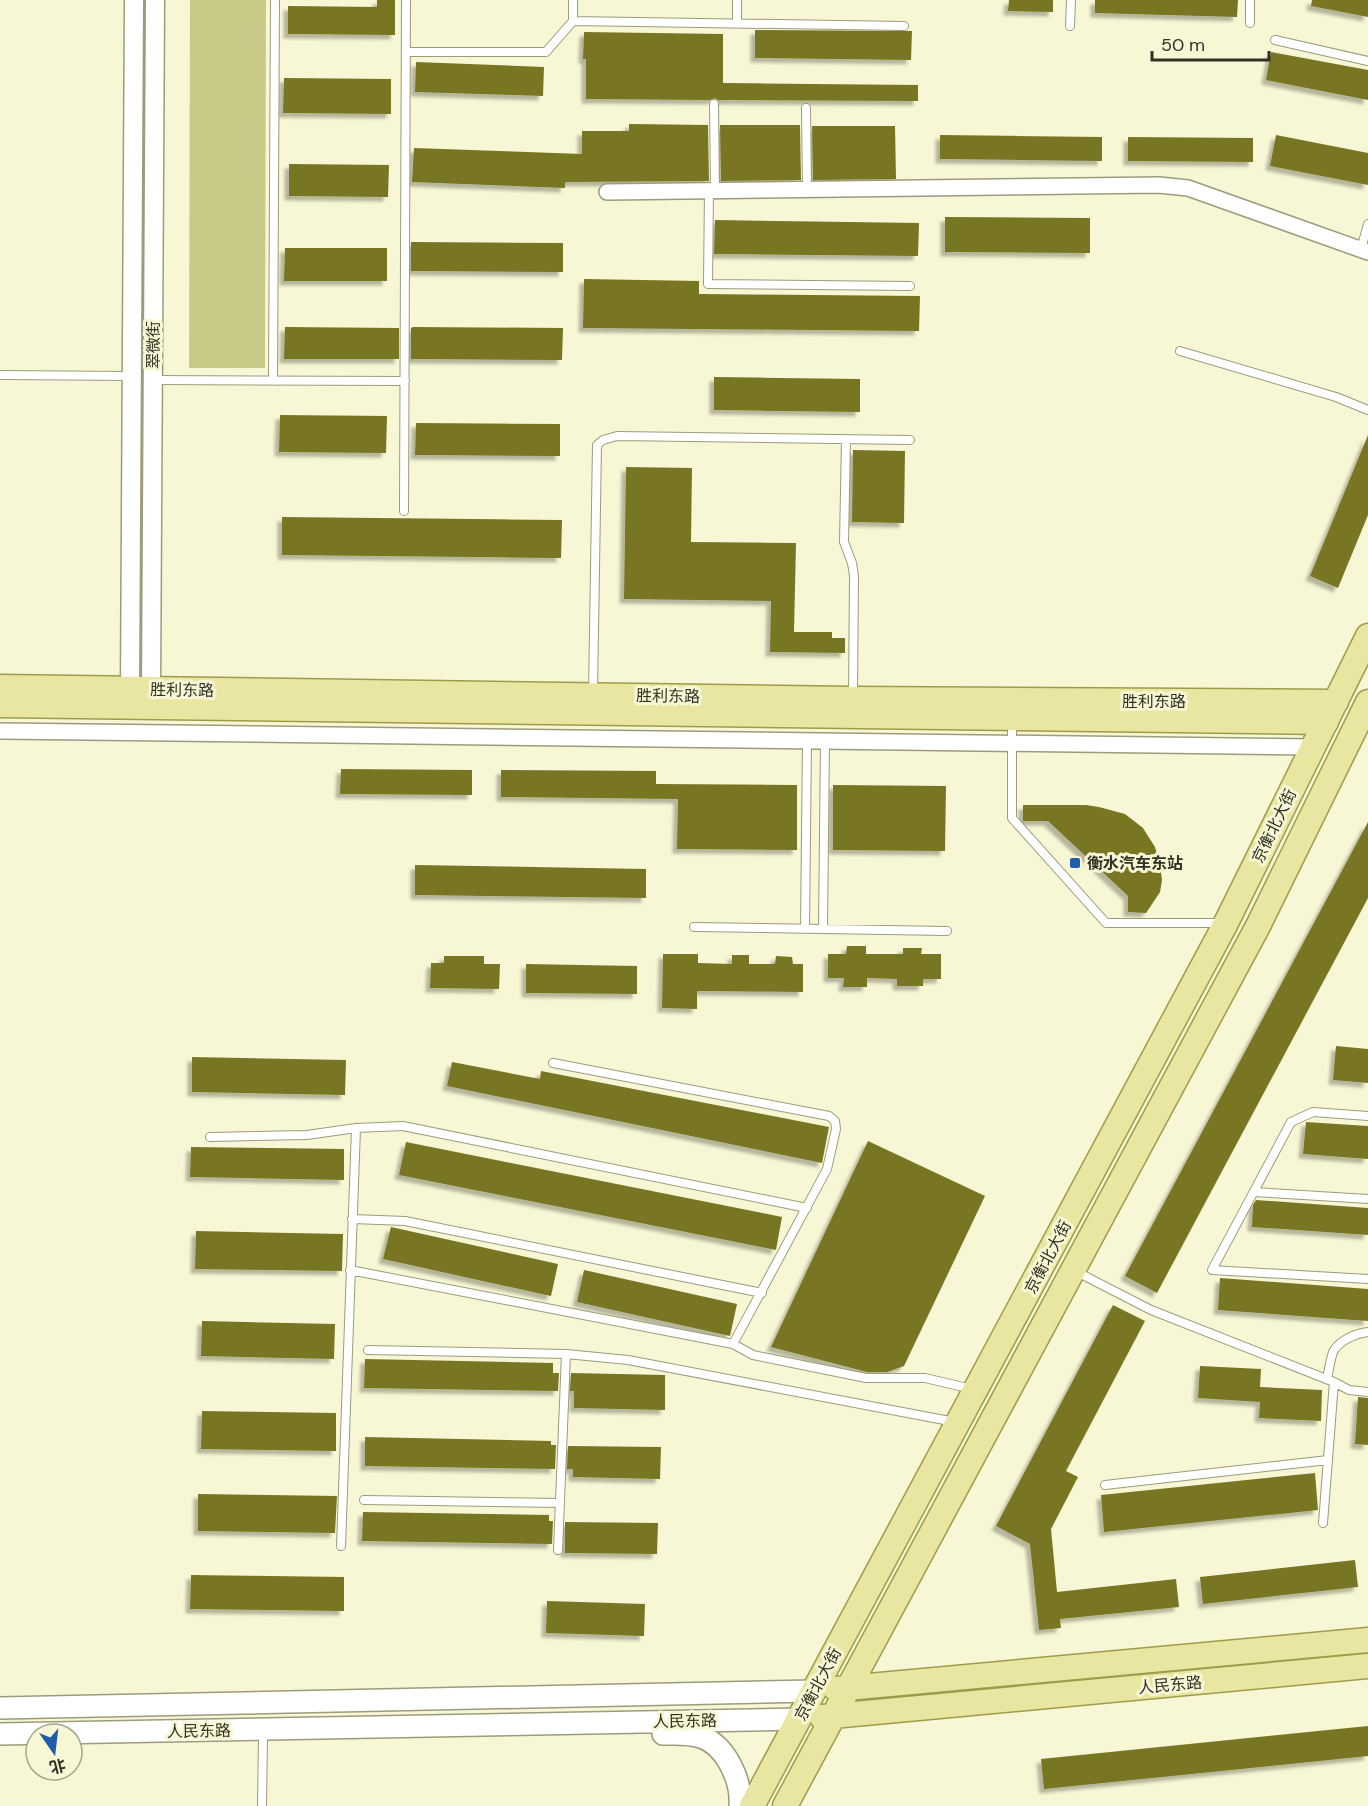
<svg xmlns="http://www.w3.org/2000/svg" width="1368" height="1806" font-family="'DM Sans','Noto Sans SC',sans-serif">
<defs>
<filter id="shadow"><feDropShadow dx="-4.5" dy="4.5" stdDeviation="1.5" flood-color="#0004"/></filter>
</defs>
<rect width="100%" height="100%" fill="#f7f7d5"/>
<!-- green -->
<path fill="#caca88" d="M190 0H266L265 368H189Z"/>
<!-- building -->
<path fill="#787624" filter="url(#shadow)" d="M377 0H395V35L288 34V6L377 7Z
M1009 0H1053V12L1008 11Z
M1095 0H1238L1237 17 1095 13Z
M1312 0H1368V17L1311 6Z
M755 30 912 31 911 60 755 58Z
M584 32 723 34V83L918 85V101L718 100 715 98 710 100 586 99V59H583Z
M1271 52 1368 70V100L1266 80Z
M416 62 544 67 543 96 415 92Z
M284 78 391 79V114L283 113Z
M629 124 708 125 709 181 565 182V188L412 182 414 148 582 154V131H629Z
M720 125H800L801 180 721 181Z
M812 126H895L896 179 813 180Z
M940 135 1102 137V161L940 159Z
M1276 135 1368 153V185L1270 166Z
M1128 137 1253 138V162L1128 161Z
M289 164 389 165 388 197 289 196Z
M945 217 1090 218V253L945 252Z
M715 220 919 223 918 256 714 254Z
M411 242 563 243V272L411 271Z
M285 248H387V281H284Z
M584 279 699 281V294L920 296 919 331 583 328Z
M285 327 399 328V359H284Z
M413 327 563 328 562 360 411 359V328Z
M714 377 860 379V412L714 410Z
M280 415 387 416 386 453 279 452Z
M416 423 560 424V456L415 455Z
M1368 435V515L1338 588 1310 576Z
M853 450 905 451 904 523 852 522Z
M626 467 692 468 691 542 796 543 794 632H832V638H845V653L770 652 771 601 624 599Z
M282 517 562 520 561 558 282 555Z
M341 769 472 770V795L340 794Z
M501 770 656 771V784L797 785V850L677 849 678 799 501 797Z
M833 785 946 786 945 851 833 850Z
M1023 805H1086L1099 807 1125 814 1143 828 1155 847 1160 864 1162 880 1160 892 1146 913 1128 912V896L1048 821H1023Z
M1368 822V898L1157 1293 1125 1276Z
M415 865 646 869V898L415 895Z
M847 946H866V954H903V948H922L921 954H941V979H923V986H897V979L867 978V987H843L844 978H828V954H846Z
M663 954H698V963L732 964V955H749V964H775L776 956 792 957 793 964H803V992L697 991V1009L662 1008Z
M444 956H484V964H500L499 989 430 988 431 963H444Z
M526 964 637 966V994L526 993Z
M1336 1046 1368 1049V1083L1333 1080Z
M192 1057 346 1060 345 1095 192 1092Z
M452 1062 540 1079 541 1071 829 1127 822 1163 447 1086Z
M1306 1122 1368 1126V1159L1303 1154Z
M868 1141 985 1196 904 1366 887 1372H867L771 1347Z
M406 1142 782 1217 776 1250 399 1175Z
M191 1147 344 1149V1180L190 1177Z
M1256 1200 1368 1208V1235L1252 1227 1253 1205Z
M391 1227 558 1264 551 1296 383 1259Z
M196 1231 343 1234 342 1271 195 1269Z
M584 1270 737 1304 730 1336 577 1302Z
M1220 1278 1368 1289V1321L1218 1310Z
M1113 1305 1145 1321 1066 1471 1078 1477 1051 1529 1057 1592 1176 1579 1179 1607 1060 1619 1061 1628 1039 1630 1030 1544 996 1526Z
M202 1321 335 1324 334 1359 201 1356Z
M365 1359 553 1363V1373H559L558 1391 364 1388Z
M1200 1366 1261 1369 1260 1387 1322 1390 1321 1421 1259 1418 1260 1402 1198 1398Z
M571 1373 665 1375V1410L574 1408V1391H570Z
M1358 1397 1368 1398V1445L1355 1444Z
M202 1411 336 1413V1451L201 1449Z
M365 1437 551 1441V1445H556L555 1469 365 1466Z
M568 1446 661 1447 660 1479 573 1477V1469H567Z
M1315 1473 1318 1510 1104 1532 1101 1495Z
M198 1494 337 1496 335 1533 198 1531Z
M363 1512 549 1515V1521H553L552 1544 362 1541Z
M565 1522 658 1523 657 1554 565 1553Z
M1355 1560 1358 1587 1203 1604 1200 1577Z
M191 1575 344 1577V1611L190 1609Z
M547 1601 645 1604 644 1636 546 1633Z
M1368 1726V1756L1044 1789 1041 1759Z"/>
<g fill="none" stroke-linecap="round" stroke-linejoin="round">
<!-- service casing -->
<g stroke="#9c9c7c" stroke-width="10">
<path id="service" d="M573 0V21L904 26
M1250 23V0
M737 24V0
M1070 26 1071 0
M1275 40 1368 61
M406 52H546L573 21
M714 104 715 190
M806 108 807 189
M709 190 708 284 910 286
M1361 249 1368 224
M1180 351 1336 397 1368 410
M0 375 130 376
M153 380 405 381
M273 381 275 0
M846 439 844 542 852 563 854 576 853 697
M404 511 406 0
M593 693 597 445 603 440 617 436 910 440
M1012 720V818L1106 923H1222
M694 927 947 931
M805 929 807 741
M823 929 825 741
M553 1063 829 1116 835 1121 836 1129 827 1169 733 1344
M1368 1116 1313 1112 1291 1122 1212 1270 1368 1279
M210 1137 307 1135 356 1128 403 1126 807 1208
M1254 1192 1368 1199
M352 1219 405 1221 762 1293
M350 1270 733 1344 753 1355 866 1378H925L972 1389
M1077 1272 1151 1310 1334 1382 1349 1390 1368 1392
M368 1350 566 1354 628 1360 955 1422
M1327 1379C1329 1371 1330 1358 1334 1350 1341 1340 1356 1333 1368 1332
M1105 1485 1328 1460
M364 1500 560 1503
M1323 1523 1334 1382
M341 1546 356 1128
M558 1550 566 1354
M262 1806 263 1738"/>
</g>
<!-- minor casing -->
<g stroke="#9c9c7c" stroke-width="18">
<path id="minor" d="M607 192 1159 185 1188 188 1368 252
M0 731 1314 747"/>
</g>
<!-- tertiary casing -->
<g stroke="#9c9c7c" stroke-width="21">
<path id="tertiary" d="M130 689 134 0
M151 689 155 0"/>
</g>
<!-- secondary casing -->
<g stroke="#9c9c7c" stroke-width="24">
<path id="secondary" d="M0 1708 814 1691
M0 1734 799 1719
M663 1734C675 1734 689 1733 701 1737 726 1745 742 1781 740 1806"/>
</g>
<!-- primary casing -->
<g stroke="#9e9c4b" stroke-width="27">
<path id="primary" d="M0 687 853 699 1336 702
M0 705 1326 722
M836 1689 1368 1640
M822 1717 1368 1666
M752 1806 1226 923 1368 636
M785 1806 1258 926 1368 702"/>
</g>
<!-- service -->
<use href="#service" stroke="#fff" stroke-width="8"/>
<!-- minor -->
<use href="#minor" stroke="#fff" stroke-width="15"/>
<!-- tertiary -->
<use href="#tertiary" stroke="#fff" stroke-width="18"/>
<!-- secondary -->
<use href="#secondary" stroke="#fff" stroke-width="21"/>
<!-- primary -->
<use href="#primary" stroke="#e8e6a0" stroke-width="24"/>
</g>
<!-- markers -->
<rect fill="#215cad" stroke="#f7f7d5" stroke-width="2" x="1069" y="857" width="12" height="12" rx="3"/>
<g text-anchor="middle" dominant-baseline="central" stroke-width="6" stroke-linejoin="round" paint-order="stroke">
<!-- street labels -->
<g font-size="16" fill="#303023" stroke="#f7f7d5">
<text transform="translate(153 345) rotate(-90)">翠微街</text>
<text transform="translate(182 690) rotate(1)">胜利东路</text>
<text transform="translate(668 696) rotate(1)">胜利东路</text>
<text x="1154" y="701">胜利东路</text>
<text transform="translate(1274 826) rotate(-64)">京衡北大街</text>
<text transform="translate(1048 1257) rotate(-62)">京衡北大街</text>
<text transform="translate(818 1684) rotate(-62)">京衡北大街</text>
<text transform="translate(1170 1685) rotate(-5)">人民东路</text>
<text transform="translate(685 1721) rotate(-1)">人民东路</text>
<text transform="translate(199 1731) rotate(-1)">人民东路</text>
</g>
<!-- poi labels -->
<g font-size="16" font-weight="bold" fill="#303023" stroke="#f7f7d5" text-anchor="start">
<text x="1087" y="863">衡水汽车东站</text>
</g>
</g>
<!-- north arrow -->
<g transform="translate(54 1752) rotate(166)"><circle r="28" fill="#f7f7d5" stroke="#a7a78e" stroke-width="1.5"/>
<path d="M0-4.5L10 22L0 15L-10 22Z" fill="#215cad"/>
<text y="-9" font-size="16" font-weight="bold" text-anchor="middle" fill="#303023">北</text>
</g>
<!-- scale -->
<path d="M1152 51v9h117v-9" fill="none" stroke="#303023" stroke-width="3"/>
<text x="1161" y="51" font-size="18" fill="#303023" stroke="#f7f7d5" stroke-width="4.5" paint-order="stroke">50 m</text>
</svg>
